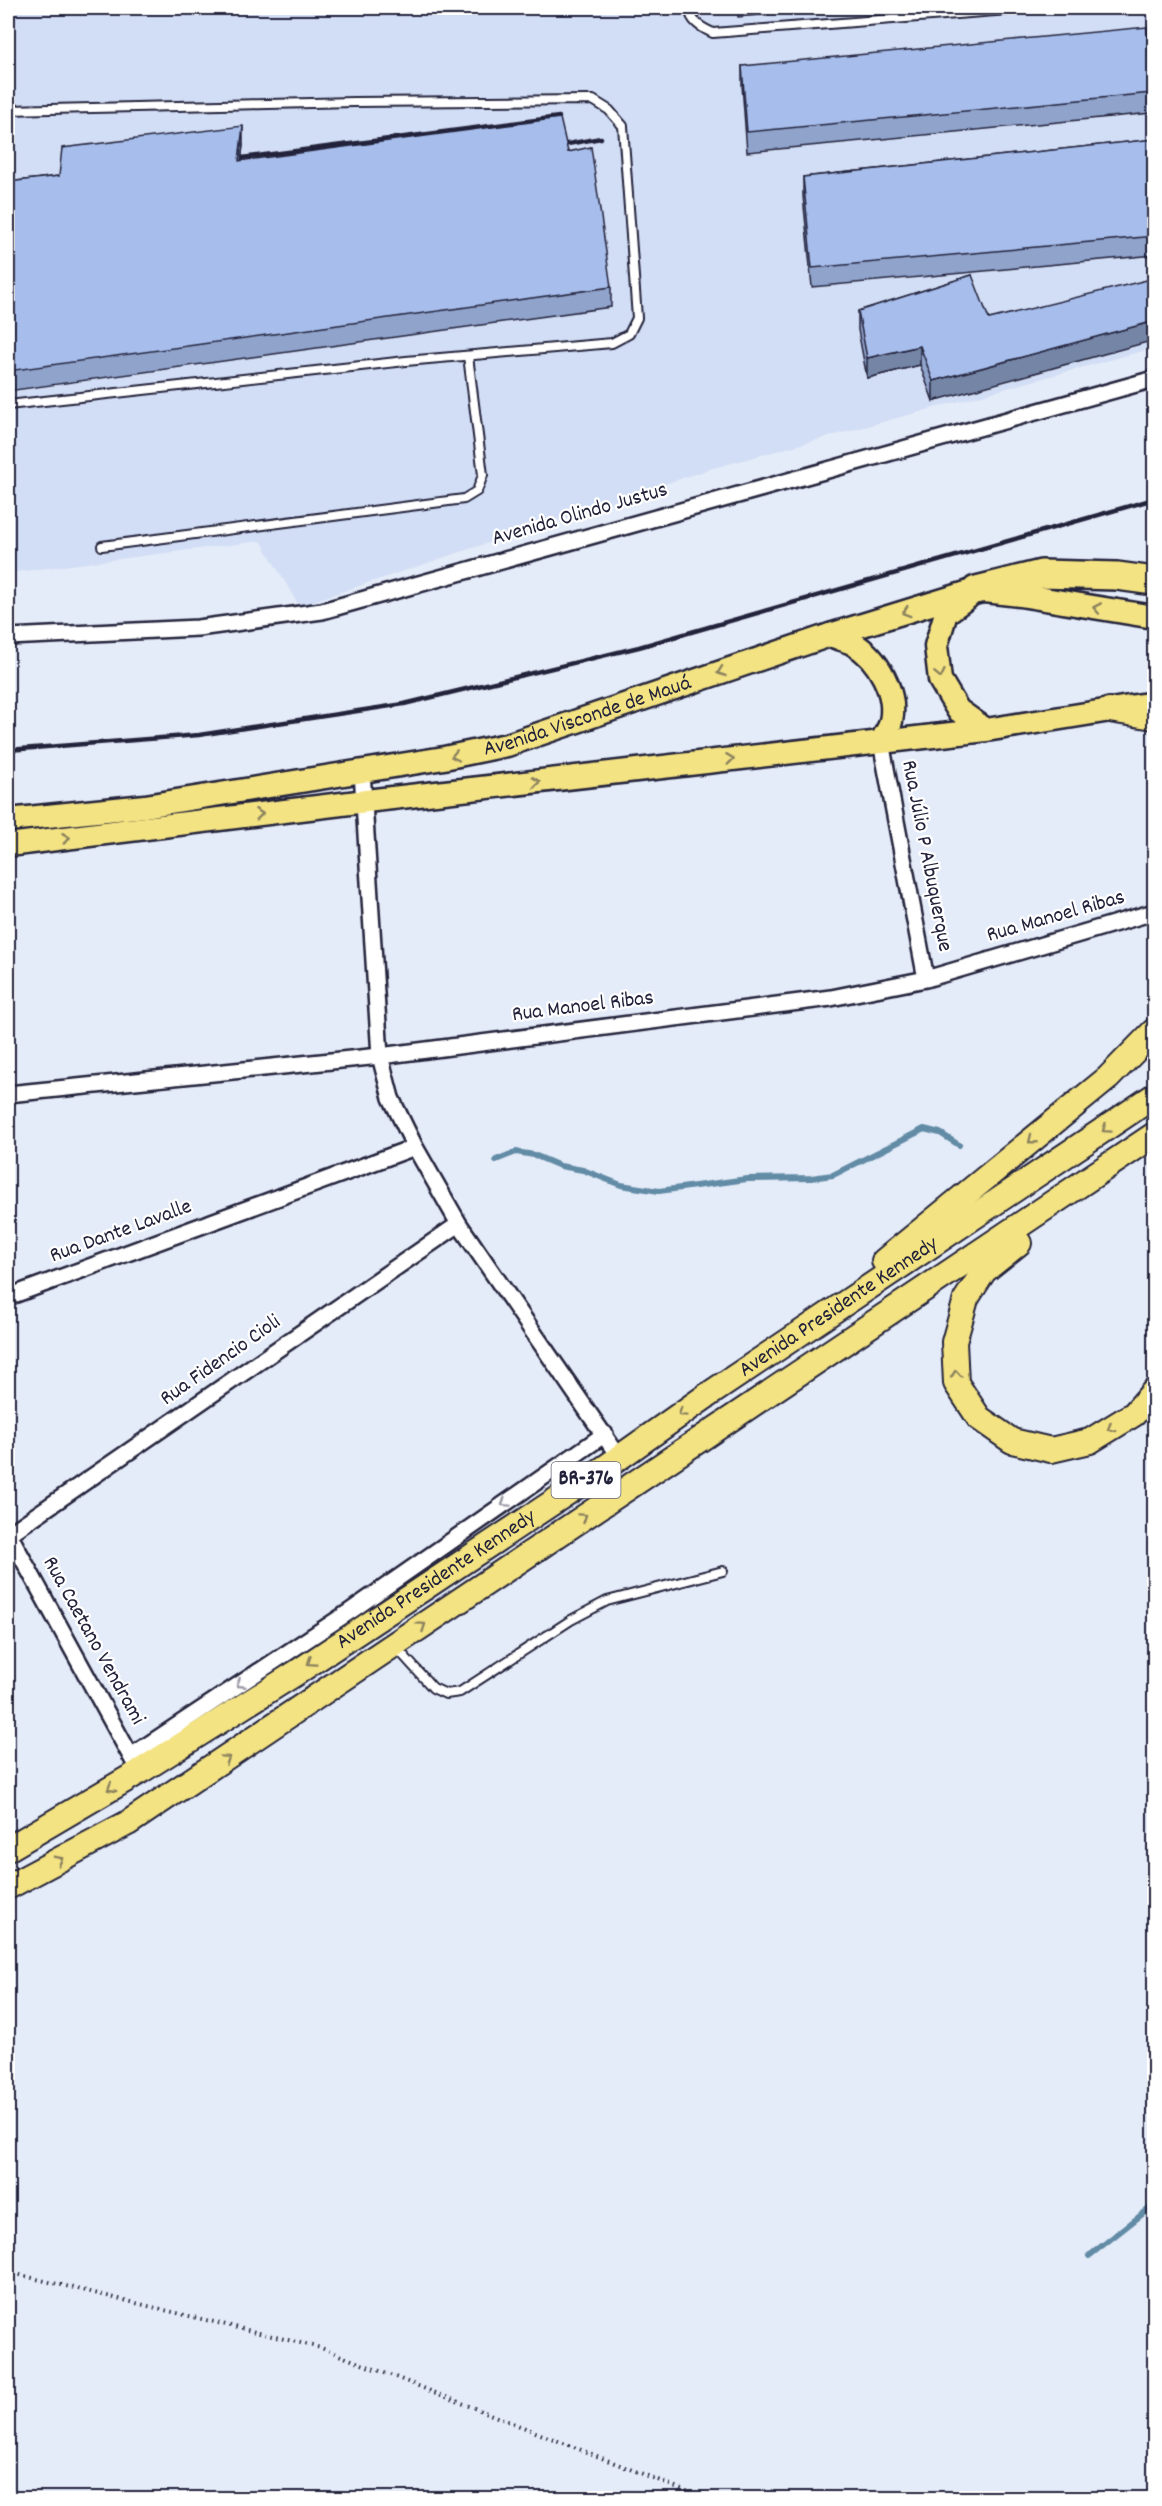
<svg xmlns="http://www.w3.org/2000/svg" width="1162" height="2506" font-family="Dekko,sans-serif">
<rect width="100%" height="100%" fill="#e5ecf9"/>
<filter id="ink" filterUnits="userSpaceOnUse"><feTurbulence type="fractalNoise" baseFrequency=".0167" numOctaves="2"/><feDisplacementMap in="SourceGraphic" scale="12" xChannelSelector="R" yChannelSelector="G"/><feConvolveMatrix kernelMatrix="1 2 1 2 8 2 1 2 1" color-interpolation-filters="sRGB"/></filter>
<g filter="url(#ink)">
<!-- built -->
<path fill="#d2def5" d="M8 8H1154V348L710 469 299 606 261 541 8 573Z"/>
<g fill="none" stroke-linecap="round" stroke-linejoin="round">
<!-- stream -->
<path stroke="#628ba6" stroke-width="6" d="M496 1160 516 1152 534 1155 560 1166 583 1170 621 1185 659 1191 747 1179 811 1178 833 1175 924 1129 940 1133 959 1145
M1089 2256 1154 2205"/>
<!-- service casing -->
<g stroke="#22223b" stroke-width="12">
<path id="service" d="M690 8C689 21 702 28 713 33L1033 8
M8 110 354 102 593 100 609 110 623 126 637 318 629 334 612 343 406 361 8 405
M102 546 464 499 477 491 483 475 468 356
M395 1646 433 1688 446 1694 460 1692 571 1620 607 1601 723 1571"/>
</g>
<!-- minor casing -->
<g stroke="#22223b" stroke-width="20">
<path id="minor" d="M8 637 198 628 322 611 1154 379
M881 742 926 979
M362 771 380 1056 391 1098 415 1147 459 1224 619 1457
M8 1094 380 1056 831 998 926 979 1154 912
M8 1297 415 1147
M8 1532 135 1764
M9 1534 459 1224
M131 1756 352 1610 605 1434"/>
</g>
<!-- primary casing -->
<g stroke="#22223b" stroke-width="27">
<g id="primary">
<path d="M968 597 946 613 936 646 940 680 958 710 986 730"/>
<path d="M830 635C837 638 846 640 852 643 878 657 899 695 890 725 888 730 884 736 881 742"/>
<path id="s1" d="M8 820 145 806 444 758 507 745 830 635 976 590 1020 595 1154 617"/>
<path d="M8 845 366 801 986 730 1154 703"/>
</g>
</g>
<!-- trunk casing -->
<g stroke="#22223b" stroke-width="28">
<g id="trunk">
<path d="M1109 710 1154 717"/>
<path d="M1019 1243 984 1271 966 1299 954 1342 956 1383 979 1418 1012 1441 1051 1450 1090 1441 1134 1414 1154 1391"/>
<path d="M884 1261 1108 1078 1154 1031"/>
<path id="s2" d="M8 1849 139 1772 296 1673 606 1467 705 1397 1154 1096"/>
<path d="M8 1887 128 1823 1154 1135"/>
</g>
</g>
<!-- motorway casing -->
<g stroke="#22223b" stroke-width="32">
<path id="motorway" d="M976 590 1041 574 1117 576 1154 581"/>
</g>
<!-- path -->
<path stroke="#22223b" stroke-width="4" stroke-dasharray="1.5 4.5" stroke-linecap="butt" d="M8 2272 321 2348 704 2498"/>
<!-- service -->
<use href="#service" stroke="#fff" stroke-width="8"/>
<!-- minor -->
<use href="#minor" stroke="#fff" stroke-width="15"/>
<!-- primary -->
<use href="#primary" stroke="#f4e382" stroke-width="22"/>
<!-- trunk -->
<use href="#trunk" stroke="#f4e382" stroke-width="24"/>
<!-- motorway -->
<use href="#motorway" stroke="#f4e382" stroke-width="27"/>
<!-- rail -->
<path stroke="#22223b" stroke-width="4.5" d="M551 147 601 138
M226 160 559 117
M8 750 199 735 404 704 639 647 1154 499"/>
</g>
<!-- wall -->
<path fill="#90a3cb" stroke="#22223b" stroke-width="1.5" d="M738 8H835L738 17Z
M742 66 1152 93V113L747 152 742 85Z
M1155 139V255L812 287 803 196V177Z
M243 145 241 161 568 152 611 287V307L8 391V182L59 176Z
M972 275 933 401 920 365 867 378 858 330V311Z"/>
<!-- shaded-wall -->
<path fill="#7585a5" stroke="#22223b" stroke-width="1.5" d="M243 126V145L239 181V161Z
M1155 321V340L933 401V381Z
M920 346V365L867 378V358Z"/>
<!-- building -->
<path fill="#a7beec" stroke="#22223b" stroke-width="1.5" d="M1147 27 1152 93 747 132 742 66Z
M560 118 568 152 591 147 611 287 8 371V182L59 176 62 148 243 126 239 161Z
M1155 139V236L812 268 803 177Z
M972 275 989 319 1155 278V321L933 381 920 346 867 358 858 311Z"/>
<!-- one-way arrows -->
<defs><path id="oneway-chevron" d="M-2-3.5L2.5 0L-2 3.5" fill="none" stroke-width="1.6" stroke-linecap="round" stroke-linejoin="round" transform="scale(1.5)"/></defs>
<g stroke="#8b825e">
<use href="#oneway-chevron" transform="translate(1097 608) rotate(-170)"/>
<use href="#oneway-chevron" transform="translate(906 612) rotate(163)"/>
<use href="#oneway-chevron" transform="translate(721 672) rotate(161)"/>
<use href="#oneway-chevron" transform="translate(940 674) rotate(78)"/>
<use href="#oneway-chevron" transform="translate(455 756) rotate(168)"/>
<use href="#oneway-chevron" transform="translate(730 759) rotate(-7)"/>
<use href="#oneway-chevron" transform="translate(536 782) rotate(-7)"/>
<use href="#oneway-chevron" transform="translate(259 814) rotate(-7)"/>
<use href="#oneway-chevron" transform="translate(66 838) rotate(-7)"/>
<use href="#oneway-chevron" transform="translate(1106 1129) rotate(146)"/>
<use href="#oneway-chevron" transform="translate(1032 1140) rotate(141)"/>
<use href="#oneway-chevron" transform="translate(956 1374) rotate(-95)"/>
<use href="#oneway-chevron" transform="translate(682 1413) rotate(145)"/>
<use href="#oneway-chevron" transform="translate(1111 1428) rotate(149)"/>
<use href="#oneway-chevron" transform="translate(583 1517) rotate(-34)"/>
<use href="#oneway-chevron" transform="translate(422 1626) rotate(-34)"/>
<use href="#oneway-chevron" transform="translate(311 1662) rotate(146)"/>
<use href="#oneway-chevron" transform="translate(226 1759) rotate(-34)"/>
<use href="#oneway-chevron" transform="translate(111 1788) rotate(149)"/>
<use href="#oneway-chevron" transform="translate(59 1860) rotate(-28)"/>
</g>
<g stroke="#9c9ca7">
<use href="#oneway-chevron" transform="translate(505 1503) rotate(145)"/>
<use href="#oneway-chevron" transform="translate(240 1684) rotate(147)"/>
</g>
</g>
<g text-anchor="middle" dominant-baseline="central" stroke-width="4.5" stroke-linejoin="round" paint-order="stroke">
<!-- shield labels -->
<rect fill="#fff" stroke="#646476" stroke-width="1.5" x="551.5" y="1462" width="69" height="36" rx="4.5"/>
<g font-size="21" font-weight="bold" fill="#22223b">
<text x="586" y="1480">BR-376</text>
</g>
<!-- street labels -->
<g font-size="22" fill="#22223b" stroke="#fff">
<text transform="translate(580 515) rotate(-16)">Avenida Olindo Justus</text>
<text stroke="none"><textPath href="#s1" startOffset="590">Avenida Visconde de Mauá</textPath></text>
<text transform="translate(926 856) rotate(79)">Rua Júlio P Albuquerque</text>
<text transform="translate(1056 917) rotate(-16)">Rua Manoel Ribas</text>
<text transform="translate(583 1007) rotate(-7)">Rua Manoel Ribas</text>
<text transform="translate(121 1232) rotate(-20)">Rua Dante Lavalle</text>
<text stroke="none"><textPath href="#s2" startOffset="992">Avenida Presidente Kennedy</textPath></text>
<text transform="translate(221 1361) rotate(-35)">Rua Fidencio Cioli</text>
<text stroke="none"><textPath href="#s2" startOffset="506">Avenida Presidente Kennedy</textPath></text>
<text transform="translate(93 1641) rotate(61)">Rua Caetano Vendrami</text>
</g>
</g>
<!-- margin -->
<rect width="1162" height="2506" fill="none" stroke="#fff" stroke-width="30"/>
<rect x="15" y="15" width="1132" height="2476" fill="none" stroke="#22223b" stroke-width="2" filter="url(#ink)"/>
</svg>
